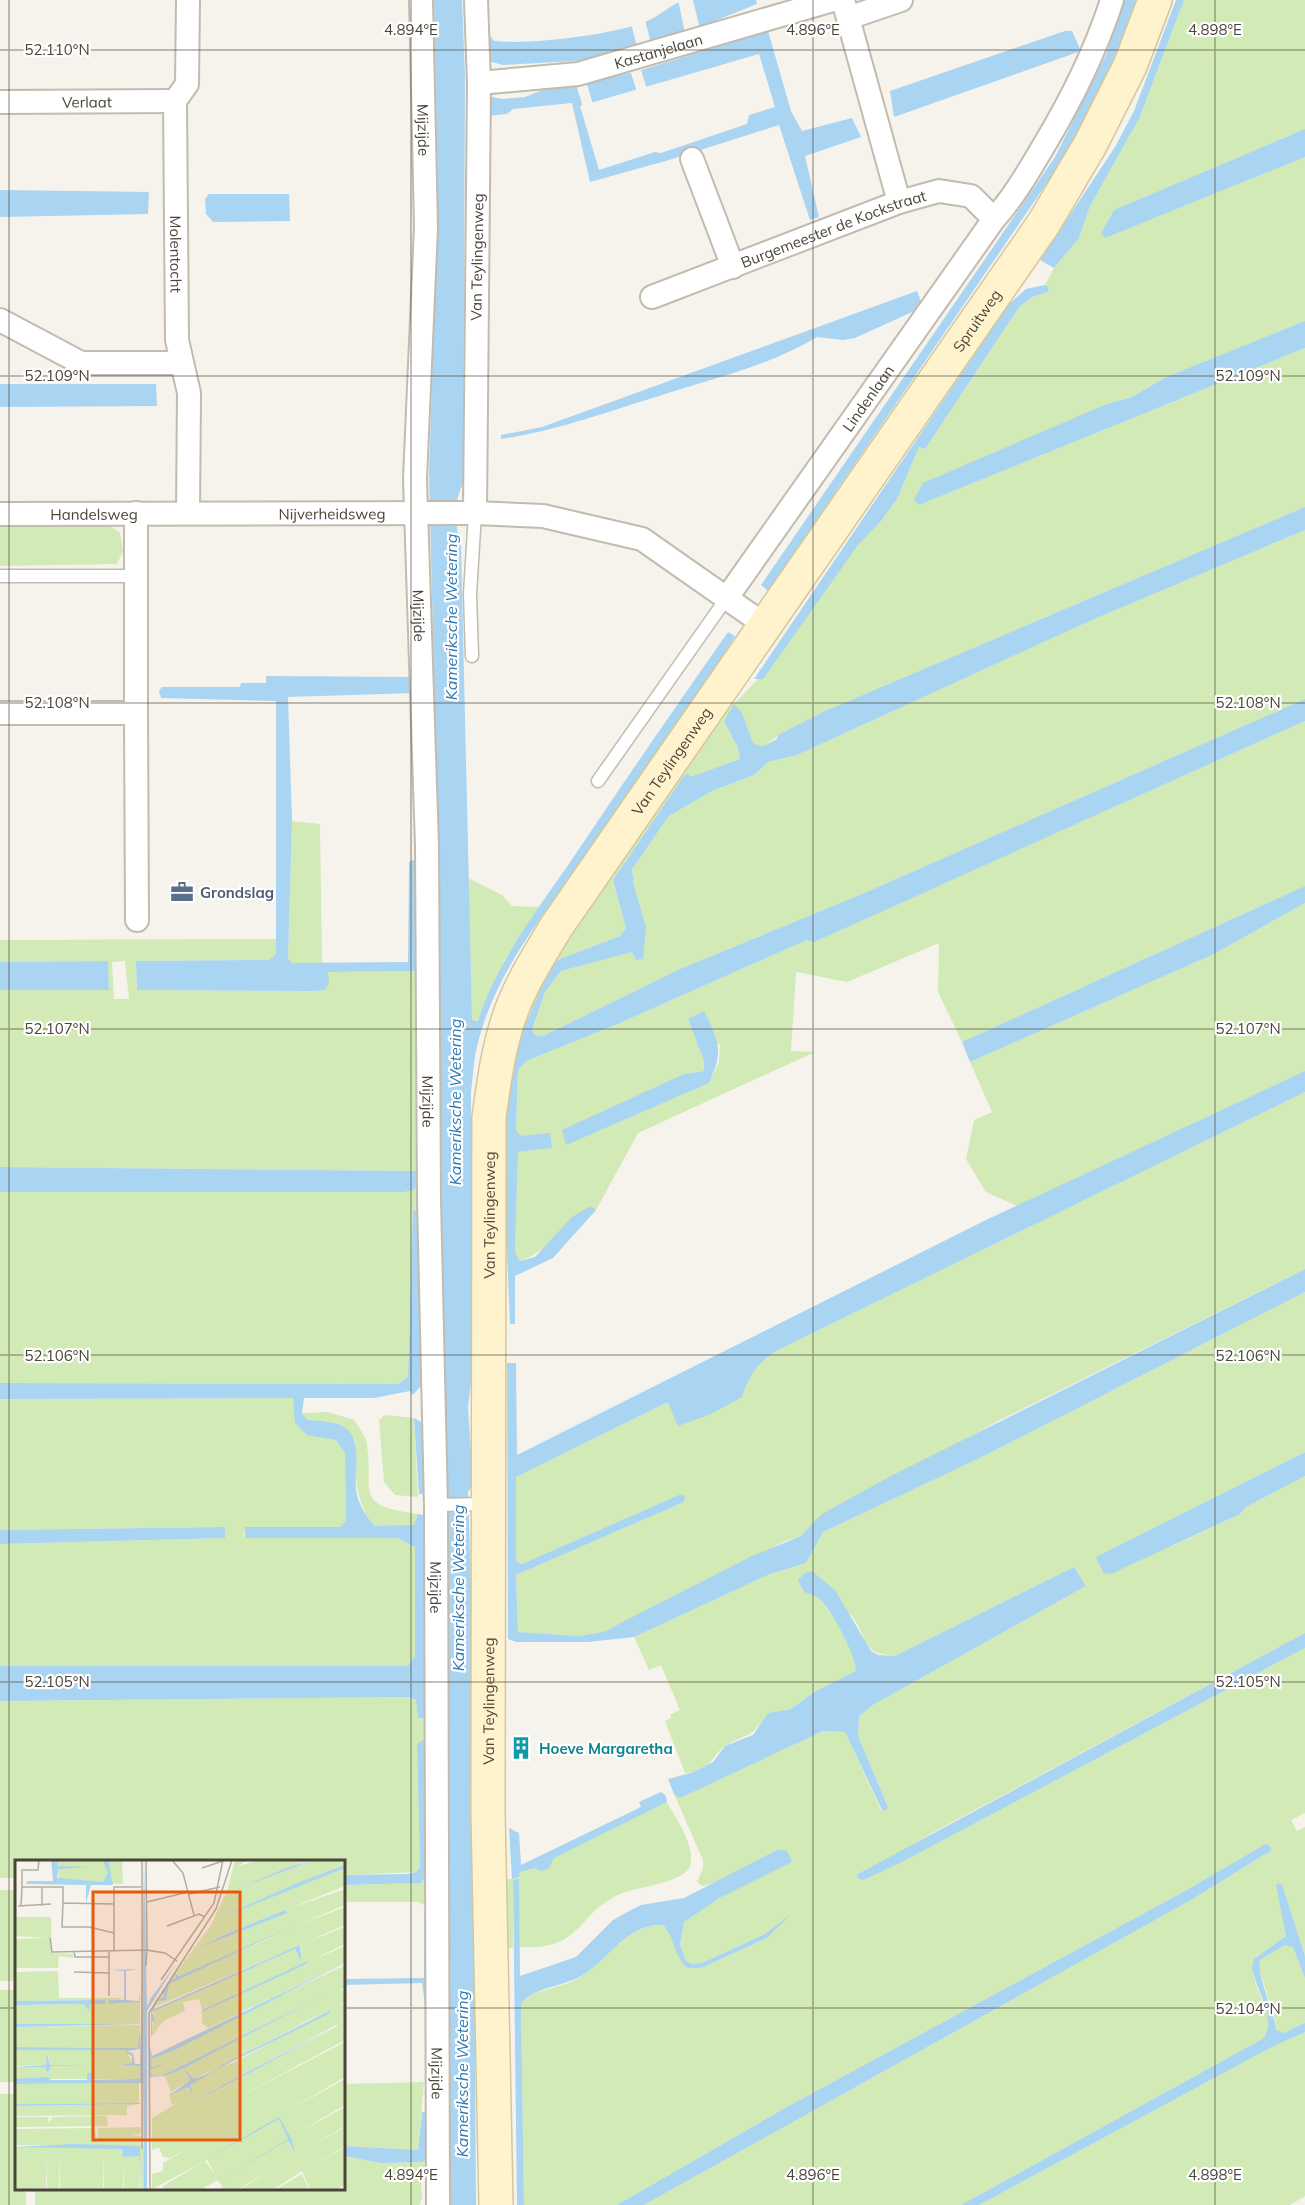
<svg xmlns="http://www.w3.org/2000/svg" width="1305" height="2205" font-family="Mulish,sans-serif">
<rect width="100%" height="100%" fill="#f6f3ec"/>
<!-- green -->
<path fill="#d2eab5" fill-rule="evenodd" d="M1184 0H1305V129L1114 210 1101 233 1106 237 1305 157V321L1166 377 1132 397 1107 404 919 505 1305 348V507L825 711 779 735 762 748 753 743 742 713 724 721 738 748 740 759 691 778 687 773 683 777 613 880 626 928 620 936 560 959 530 1013 513 1069 520 1022 538 980 724 704H734L758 679 858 544 881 521 897 499 919 447 925 449 1020 306 1034 297 1048 292 1049 287 1045 285 1054 268 1079 238 1090 206 1139 119Z
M104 521 120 533 123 551 117 564 0 566V524Z
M1305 530V699L862 894 680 969 543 1036 535 1035 532 1030 545 992 561 971 632 952 646 927 634 886 632 869 669 816 712 791 754 775 768 762 797 755 1092 620Z
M1305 721V886L962 1042 938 992 939 943 847 982 796 972 791 1051 815 1052 638 1133 596 1210 591 1206C564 1222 547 1253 520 1261L515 1252 518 1152 552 1148 521 1136 516 1130 518 1069 526 1061 620 1023 807 940 814 941ZM688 1019 720 1045 719 1062 709 1083 566 1144 563 1131 684 1074 704 1071V1061Z
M292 821 320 824 322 964 293 963 288 959Z
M417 862 422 980 416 1077V1171L0 1167V990H109L107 961 0 962V940L276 939V954L269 960 136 961 137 990 312 991 328 972 414 971ZM125 961 129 999H114L112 962Z
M468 878 502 895 512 906 539 907 505 959 478 1021 472 1020Z
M1305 903V1071L1017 1206 986 1192 966 1159 974 1120 992 1112 970 1062 1214 954Z
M1305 1092V1269L996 1422 808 1529 801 1536 785 1541 603 1632 578 1636 518 1632 516 1575 684 1502 681 1494 522 1564 516 1561V1477L668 1402 742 1397C749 1375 757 1364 776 1351Z
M418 1183 419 1211 413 1210 408 1377 398 1384 0 1383V1192L224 1191Z
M1305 1292V1452L1096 1557 1172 1546 1240 1514 1246 1507 1305 1476V1633L932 1833 857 1878 863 1879 902 1862 1305 1648V1813L1291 1820 1297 1831 1305 1827V1956L1282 1884 1278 1883 1286 1936 1255 1958C1254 1964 1252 1972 1254 1978 1259 1998 1276 2017 1264 2038L961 2205H644L1191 1900 1272 1850 1267 1843 1185 1891 785 2108 617 2205H524L521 2004C535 1987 561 1989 579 1978 609 1959 626 1925 663 1925L671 1933 682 1963 701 1968 767 1938 785 1919 765 1934 702 1963 692 1964 686 1961 680 1945 684 1922 720 1897 713 1883 703 1886 697 1882 703 1868V1860L674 1794 681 1797 823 1731 845 1732 881 1810 885 1811 888 1807 858 1736 859 1716 873 1705 1086 1586 1074 1567 895 1656C859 1654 869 1637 851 1615 845 1607 827 1602 818 1597 833 1616 856 1646 856 1671L814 1692 791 1709 768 1713C749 1740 752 1731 727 1745 711 1754 713 1772 685 1773L665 1721 671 1718 670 1715 680 1710 661 1665 649 1670 634 1637 770 1574 806 1563 823 1532 982 1457Z
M293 1398 307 1434 336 1440 345 1453 346 1521 340 1527H293L243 1533 245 1538H397L415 1547V1656L408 1666H0V1544L224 1538 225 1527 0 1530V1399Z
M328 1412 354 1420C358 1426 364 1434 366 1440 376 1491 349 1505 418 1514L414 1525 374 1527C353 1498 356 1474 355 1440L331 1423 307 1420 302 1413Z
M385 1415 414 1418 418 1497 395 1495 384 1482 379 1420Z
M409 1697 416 1700 418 1718 425 1719 426 1743 417 1744 420 1867 416 1872 344 1875V1862H16V1878H0V1701Z
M667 1802C676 1819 696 1846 690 1866 684 1883 636 1887 620 1894 574 1915 584 1951 519 1947V1880H513V1948H503L501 1881 519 1877 520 1872Z
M426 1879 424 1905 418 1902H344V1885L420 1883Z
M0 1890H16V1981H0Z
M1285 1945 1293 1946 1305 1978V2023L1283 2033 1276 2030 1274 2016 1258 1966 1260 1960Z
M0 1990H16V2082H0Z
M1305 2032V2196L1290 2205H979L1270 2048Z
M424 2082 418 2150 344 2146V2084Z
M0 2094H16V2188L26 2189V2205H0Z
M344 2156 381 2163 421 2162 427 2159 425 2177 421 2179 422 2199 419 2205H35V2189L344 2188Z"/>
<!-- water -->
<path fill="#a9d4f2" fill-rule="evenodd" d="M434 0H462L465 75 463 484C453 502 455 527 461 546L472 1020 478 1021C498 959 539 908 575 855 625 780 676 706 728 632L735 636C690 712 636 782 586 854 543 916 492 976 476 1051 473 1065 473 1079 471 1092V1381L468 1407 473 1485 468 1492 472 1615 476 2205H448L429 1696 425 1697V1719L418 1718 416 1700 409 1697 0 1701V1666H408L415 1656V1547L397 1538H245V1527H340L346 1521 345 1453 336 1440 307 1435 295 1423 293 1398 0 1399V1383L398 1384 408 1377 413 1210 419 1211 421 1386 413 1395 410 1391 374 1398H304L302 1413 307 1420C319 1421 333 1421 344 1427 363 1439 354 1470 356 1489 358 1504 365 1514 374 1526L414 1525 418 1514 425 1515 424 1664 429 1668 444 1408 438 837 429 474 438 198Z
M685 0H756L757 4 700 27 591 60 503 65 488 61 484 36 489 35 494 41C531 45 610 35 645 22 659 17 670 4 685 0Z
M1125 0H1137C1116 56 1093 109 1062 161L768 591 761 585 1055 157 1106 55Z
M1176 0H1184L1139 119 1090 206 1079 238 1054 268 1040 260 1115 147 1134 111Z
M768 31 791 111 802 131 852 118 861 137 805 156 819 217 810 220 779 125 669 160 590 182 572 103 513 109 507 114 487 116V106L492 97 503 99 525 97 545 89 635 72ZM759 54 775 107 749 115 747 124 661 153 655 152 599 170 580 106Z
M1065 31H1072L1081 51 894 117 890 91Z
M1305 129V157L1105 238 1101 233 1114 210Z
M0 190 149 192 148 214 0 217Z
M209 194H289L290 221 213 222 206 214 205 199Z
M1045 285 1049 287 1048 292 1033 297 1020 306 925 449 919 447 897 499 881 521 858 545 763 679H754L1008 305 1026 289Z
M917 291 923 307 855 338 843 340 817 337C769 366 712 379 659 396 607 412 555 431 501 439V435L542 427Z
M1305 321V348L919 505 914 500 923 483 1107 404 1132 397 1166 377Z
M0 384H156L157 406 0 407Z
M1305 507V530L1092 620 797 755 768 762 754 775 712 791 669 816 632 869 634 886 646 927 643 959 636 960 632 952 561 971 545 992 532 1030 535 1035 543 1036 680 969 862 894 1305 699V721L814 942 807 940 620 1023 526 1061 518 1070 516 1130 521 1136 550 1133 552 1148 518 1152 515 1252 520 1261 535 1257 572 1217 591 1206 596 1210 553 1258 515 1276V1324H510C507 1243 499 1148 513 1068 519 1032 537 999 552 966L560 959 620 936 626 928 613 880 683 777 687 773 691 777 740 759 738 748 724 721 734 704 742 713 753 743 762 747 777 739 778 735 825 711Z
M266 676 411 677 414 693 288 697 292 821 288 959 293 963 408 962 409 862 413 860 417 862 415 971 328 972 329 983 325 990 312 991 137 990 136 961 269 960 276 954V701L161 698 159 691 162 687H240L241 683H266Z
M1305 886V903L1214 954 970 1062 962 1042Z
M108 961 109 990H0V962Z
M704 1011C719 1042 724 1051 709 1083L566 1145 562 1130 684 1074 704 1071V1061L688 1019Z
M1305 1071V1092L776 1351C757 1364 749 1375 742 1397L711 1414 678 1426 668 1402 516 1477V1561L522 1564 681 1494 685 1497 684 1502 516 1575 518 1632 578 1636 603 1632 752 1556 801 1536 822 1514 889 1477 1305 1269V1292L982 1457 823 1532 806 1563 770 1574 634 1637 588 1642H516L508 1639 507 1363H516L517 1455 986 1220Z
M0 1167 416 1171 418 1183 414 1190 403 1192H0Z
M414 1418 421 1422 426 1494H419Z
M1305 1452V1476L1246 1507 1240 1514 1113 1573 1104 1574 1096 1557Z
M225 1527V1538L0 1544V1530Z
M1074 1567 1086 1586 873 1705 859 1716 858 1736 888 1807 886 1811 882 1810 845 1732 823 1731 680 1798 674 1794 668 1779 694 1772 713 1762 725 1746 753 1735 768 1713 791 1709 814 1692 856 1671C856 1655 830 1606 817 1597 813 1595 808 1593 804 1592L798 1580 805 1573 812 1571 835 1590 871 1651 878 1655 895 1656Z
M1305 1633V1648L902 1862 863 1880 857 1878 858 1874Z
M423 1740 426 1743 428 1875 421 1883 344 1885V1875L407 1874 416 1872 420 1867 417 1744Z
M661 1792 666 1796 667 1802 554 1858 549 1868 541 1871 534 1868 520 1872 519 1877 512 1879 509 1828 519 1833 521 1865 641 1807 639 1802Z
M1267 1843 1272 1850 1191 1900 644 2205H617L785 2108 1185 1891Z
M777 1850 787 1851 792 1862 721 1897 684 1922 680 1945 686 1961 692 1964 702 1963 765 1934 791 1914 767 1938 701 1968H688C674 1958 675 1937 663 1925 627 1924 611 1957 583 1975 564 1987 535 1986 521 2004L524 2205H517L513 1880 519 1879 520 1976 576 1957 613 1920 629 1911 641 1905 684 1898Z
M1278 1883 1282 1884 1305 1956V1978L1293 1947 1285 1945 1260 1960C1256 1974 1274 2011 1276 2030L1283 2033 1305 2023V2032L1270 2048 979 2205H961L1264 2038C1277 2015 1255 1990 1252 1967L1254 1959 1286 1936 1276 1885Z
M424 1911H428L429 2009 426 2012 422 1983 344 1985V1979L424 1978Z
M422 2112H429L427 2159 422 2162 381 2163 344 2156V2146L418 2150Z"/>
<!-- pier -->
<path fill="#f6f3ec" d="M678 0H693L700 29 685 33Z
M645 20 651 43 637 47 631 23Z
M640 67 647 89 637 92 630 70Z
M585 78 593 104 583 107 575 81Z"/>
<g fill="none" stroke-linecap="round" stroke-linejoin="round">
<!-- service casing -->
<g stroke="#c2bbae" stroke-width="15">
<path id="service" d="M0 576H136
M472 656 470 594 475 513
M598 781 726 599
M436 1505 486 1504"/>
</g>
<!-- minor casing -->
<g stroke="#c2bbae" stroke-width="26">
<g id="minor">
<path id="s1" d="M188 0 187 84 175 101 177 340 189 393 188 512"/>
<path id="s2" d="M421 0 426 227 415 479 427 846 429 1199 436 1505 438 2205"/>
<path d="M476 0 479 83 475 513 543 516 642 539 765 625"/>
<path d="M843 0 899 202"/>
<path d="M848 18 901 0"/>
<path id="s3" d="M479 83 578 74 833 0"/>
<path id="s4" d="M0 102 175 101"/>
<path d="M692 159 733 267"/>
<path id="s5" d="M652 297 899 202 939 191 971 196 994 219"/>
<path d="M0 320 81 363H180"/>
<path id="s6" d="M0 514 475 513"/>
<path id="s7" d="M726 599 994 219C1014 197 1028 172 1043 147 1072 99 1095 53 1112 0"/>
<path d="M0 713H136V513"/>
<path d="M136 713 137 920"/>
</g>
</g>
<!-- secondary casing -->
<g stroke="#d6c79b" stroke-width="36">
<g id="secondary">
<path id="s8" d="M496 2205 488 1812 489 1117C494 1081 499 1043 512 1009 523 980 540 954 556 927L1044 223 1090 145 1130 66 1155 0"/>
</g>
</g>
<!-- service -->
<use href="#service" stroke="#fff" stroke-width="12"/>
<!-- minor -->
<use href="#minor" stroke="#fff" stroke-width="22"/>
<!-- secondary -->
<use href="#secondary" stroke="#fff3cd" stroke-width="33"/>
</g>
<!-- ticks -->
<path fill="none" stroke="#4b4439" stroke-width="1.5" stroke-opacity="0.45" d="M9 0V2205M411 0V2205M813 0V2205M1215 0V2205M0 50H1305M0 376H1305M0 703H1305M0 1029H1305M0 1355H1305M0 1682H1305M0 2008H16M344 2008H1305"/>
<!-- icons -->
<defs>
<g id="office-bare" transform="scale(1.8)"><path d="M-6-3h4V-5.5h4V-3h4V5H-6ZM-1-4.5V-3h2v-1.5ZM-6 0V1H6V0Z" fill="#5c6f8a" stroke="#fff" stroke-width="2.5" paint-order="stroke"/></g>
<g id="building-bare" transform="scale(1.8)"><path d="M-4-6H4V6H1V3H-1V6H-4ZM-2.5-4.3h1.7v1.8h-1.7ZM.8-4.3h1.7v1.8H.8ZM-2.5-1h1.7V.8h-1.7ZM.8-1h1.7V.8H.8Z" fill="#0f9aa8" stroke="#fff" stroke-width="2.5" paint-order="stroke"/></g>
</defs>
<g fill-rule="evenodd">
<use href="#office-bare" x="182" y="892"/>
<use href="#building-bare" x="521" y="1748"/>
</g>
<g text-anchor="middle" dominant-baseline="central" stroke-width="4.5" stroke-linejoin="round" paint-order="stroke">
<!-- street labels -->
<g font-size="15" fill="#4b4439" stroke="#fff">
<text stroke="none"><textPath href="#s3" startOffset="183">Kastanjelaan</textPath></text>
<text stroke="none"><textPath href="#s4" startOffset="87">Verlaat</textPath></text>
<text stroke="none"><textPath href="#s2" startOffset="130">Mijzijde</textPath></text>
<text stroke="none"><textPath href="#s5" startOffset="194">Burgemeester de Kockstraat</textPath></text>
<text stroke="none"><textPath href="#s1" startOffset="258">Molentocht</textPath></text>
<text transform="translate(477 257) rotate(-89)">Van Teylingenweg</text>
<text stroke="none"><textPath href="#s8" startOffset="2030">Spruitweg</textPath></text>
<text stroke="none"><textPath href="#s7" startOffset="246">Lindenlaan</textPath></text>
<text stroke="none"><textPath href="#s6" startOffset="94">Handelsweg</textPath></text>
<text stroke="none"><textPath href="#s6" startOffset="332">Nijverheidsweg</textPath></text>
<text stroke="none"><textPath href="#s2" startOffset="616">Mijzijde</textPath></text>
<text stroke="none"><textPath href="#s8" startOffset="1494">Van Teylingenweg</textPath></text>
<text stroke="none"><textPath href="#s2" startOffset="1102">Mijzijde</textPath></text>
<text stroke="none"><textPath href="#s8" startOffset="990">Van Teylingenweg</textPath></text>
<text stroke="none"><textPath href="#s2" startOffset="1588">Mijzijde</textPath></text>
<text stroke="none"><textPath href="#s8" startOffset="504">Van Teylingenweg</textPath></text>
<text stroke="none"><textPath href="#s2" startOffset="2074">Mijzijde</textPath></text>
</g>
<!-- service labels -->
<g font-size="15" font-weight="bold" fill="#4e5e75" stroke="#fff" text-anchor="start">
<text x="200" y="892">Grondslag</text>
</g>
<!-- culture labels -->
<g font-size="15" font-weight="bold" fill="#0d838f" stroke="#fff" text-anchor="start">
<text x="539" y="1748">Hoeve Margaretha</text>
</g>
<!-- water labels -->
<g font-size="16" font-style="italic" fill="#2e7ab2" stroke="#fff">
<text transform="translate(451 617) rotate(-90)">Kameriksche Wetering</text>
<text transform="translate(455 1102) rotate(-90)">Kameriksche Wetering</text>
<text transform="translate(458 1588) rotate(-90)">Kameriksche Wetering</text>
<text transform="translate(462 2074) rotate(-90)">Kameriksche Wetering</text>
</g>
</g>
<!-- overview -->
<g transform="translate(15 1860)">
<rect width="330" height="330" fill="#f6f3ec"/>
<path d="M42 0H107L108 24 44 22ZM220 0H233L222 7 242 0H293L215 32 299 0H330V5L202 58 330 8V26L273 49 330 29V45L280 66 330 47V65L287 84 330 67V84L295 101 330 86V103L193 168 187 163V152L293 102 187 150 184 139 168 142 170 151 150 160 137 174 139 143 196 65 212 31ZM270 50 271 53 181 89 209 75ZM278 68 158 121 149 130 151 140 140 143 149 137 147 131 162 118 161 112 164 116ZM286 85 287 102 280 89 136 152 137 148ZM0 57H36L37 93 58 94V98L44 96 43 108H0V79L33 78 0 76ZM330 105V127L323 132 330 129V142L318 148 330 143V161L325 164 330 162V180L224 237 330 182V217L274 250 330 219V245L277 276 330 247V266L290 290 330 267V286L296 307 330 287V324L321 330H295L287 311 258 330H224L264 305 222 330H209L203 320 185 330H148V326L190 301 201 316 192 300 137 329V314L148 311V303L183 283 155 298 148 297 144 287 137 290V258L166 241 157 245 154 234 171 227 177 233 175 225 199 209 179 219 170 212 175 220 156 232 150 216 309 135 146 216H137L136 199 158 191 178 178ZM316 150 218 203 202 208 294 160ZM321 165 323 166 178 243 217 220ZM43 111 44 138H109L94 143 102 144 125 141V164H0V145L69 144 74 151 75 144H90V140L0 141V112ZM125 165 123 188 0 187V167ZM0 190H111L117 203 106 205 125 206V219H0V207H30L34 214 36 206 104 205H35L33 193 31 205 0 206ZM124 223V243L0 244V224ZM125 244 112 246V255L0 256V246ZM89 256 92 257 93 266 0 267V257H33L34 264 37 257ZM126 267 125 274H115L126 276 125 281 108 282H125L129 287V330H126L125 287 0 285V269L80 268 82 282 83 268ZM53 286 106 289 109 297 124 295 125 330H109L108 299V330H89L88 292V330H45L44 290V330H32L31 291V330H0V287ZM287 314 294 330H260Z" fill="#d2eab5" fill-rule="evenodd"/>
<path d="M36 0H79L43 1 42 6 73 7 43 9 42 18 88 22 93 13 88 0H93L98 25H76L71 43V25L11 24 12 21H38ZM129 0 132 147 136 138 161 104 132 151V330H129L128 223 0 224V219L33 217 36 220H72V213H77L76 220 125 219V206L106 205 117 203V196L111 192V190H0V187L123 188 125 168V189L112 191 118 194 120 204H125ZM299 0 215 32 274 7ZM330 5V8L202 59 280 24ZM270 50 272 53 181 89 209 75ZM277 67 154 124 151 140 141 142 139 149 285 85 287 102 280 89 137 152 140 161 137 162V174L145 168 136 176V153L141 140 149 137 147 131 156 120 161 118 160 113 164 116ZM293 101 291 104 187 152V150ZM330 103 158 191 136 199 137 208 155 201 136 210 137 216H146L309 135 169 208 150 216 135 217V186L137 196ZM125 109 111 111V140L124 141 125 129V142L94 144V140H109V111L96 110ZM90 140 91 144H75L74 151 69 144 0 145V141ZM316 150 315 153 202 209 205 206ZM0 164H125L0 167ZM323 165 244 208 175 244 217 220ZM32 193 35 205H104L36 206 33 214 30 207H0L31 205ZM169 209 179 219 200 211 175 225 178 236 173 227 155 235 175 220ZM125 243 126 244 0 246V244ZM264 257 276 278 280 292 273 280 206 320 273 279 264 259 193 298ZM59 284 125 286 126 330 124 296 108 297 107 289 0 287Z" fill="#a9d4f2"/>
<path fill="none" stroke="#b2ada4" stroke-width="1.5" d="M24 0 23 10H7V27H48V43L98 44M127 0V289M131 0 132 90 150 93 162 101M157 0 168 13 179 55M187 8 208 1M27 27V46M174 34 205 27M132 42 173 32M48 43 47 67H74L99 73M3 46 36 44M6 46 7 27M152 66 184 54 190 57M35 78 37 92 132 90 131 106M99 90V27H126M59 92 60 97H94M59 112 94 113V90M94 113V136M146 120 199 43 208 0M135 330 134 153 201 49 217 0"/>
<path fill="#e8590c" fill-opacity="0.15" stroke="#e8590c" stroke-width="3" d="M78 32H225V280H78Z"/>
<rect width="330" height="330" fill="none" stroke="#4b4439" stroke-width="3"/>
</g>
<g font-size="15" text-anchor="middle" fill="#4b4439" stroke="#fff" stroke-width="4.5" stroke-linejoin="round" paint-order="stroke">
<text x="411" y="35">4.894°E</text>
<text x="813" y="35">4.896°E</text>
<text x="1215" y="35">4.898°E</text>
<text x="57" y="55">52.110°N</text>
<text x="57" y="381">52.109°N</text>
<text x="1248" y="381">52.109°N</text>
<text x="57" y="708">52.108°N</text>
<text x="1248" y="708">52.108°N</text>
<text x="57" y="1034">52.107°N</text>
<text x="1248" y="1034">52.107°N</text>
<text x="57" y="1361">52.106°N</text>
<text x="1248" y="1361">52.106°N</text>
<text x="57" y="1687">52.105°N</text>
<text x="1248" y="1687">52.105°N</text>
<text x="1248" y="2014">52.104°N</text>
<text x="411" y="2180">4.894°E</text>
<text x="813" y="2180">4.896°E</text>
<text x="1215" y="2180">4.898°E</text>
</g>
</svg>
